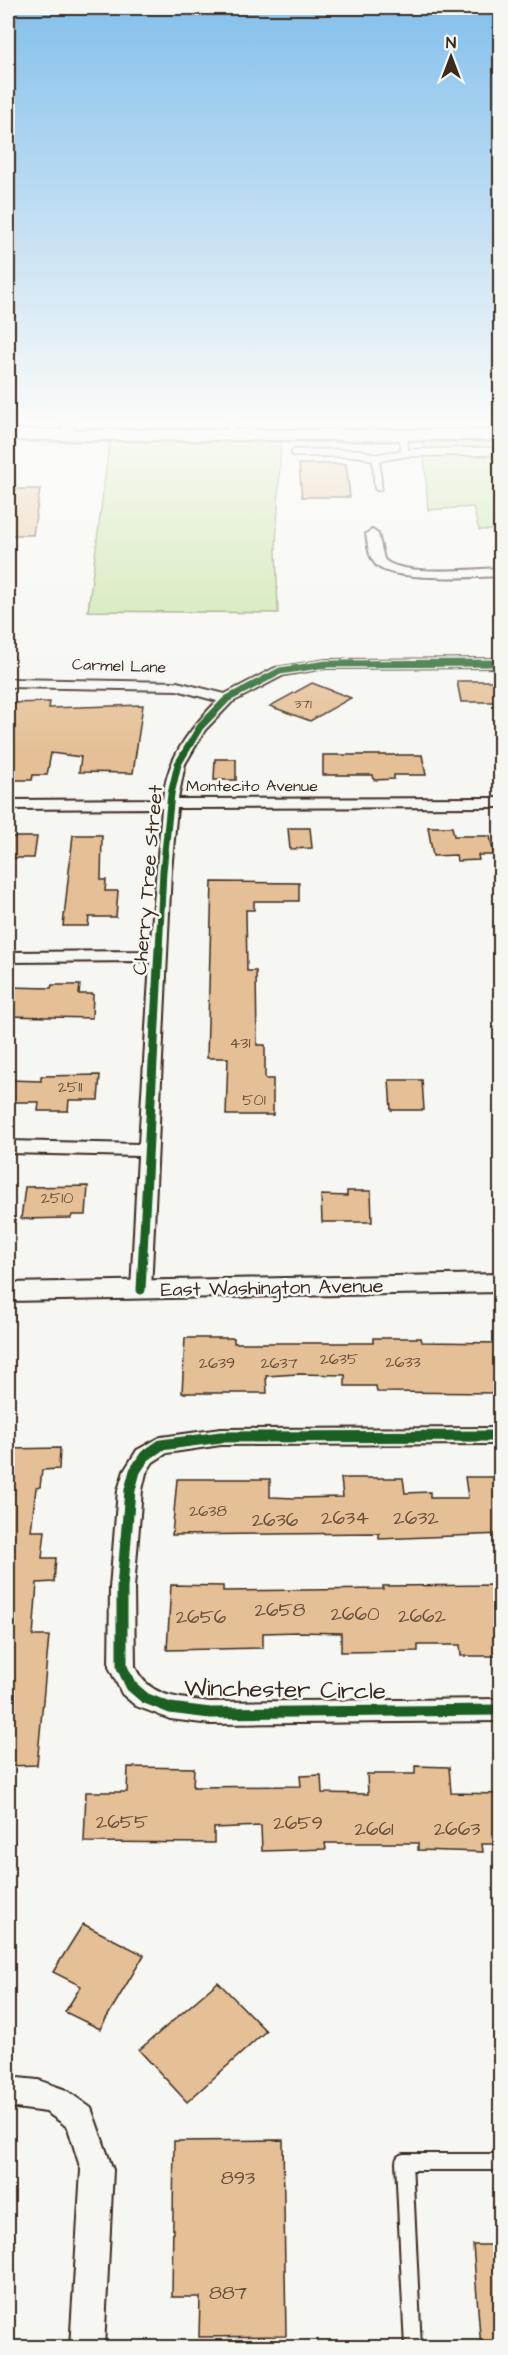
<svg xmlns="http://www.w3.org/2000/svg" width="508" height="2355" font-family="'Architects Daughter',sans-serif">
<rect width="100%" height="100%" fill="#f6f6f2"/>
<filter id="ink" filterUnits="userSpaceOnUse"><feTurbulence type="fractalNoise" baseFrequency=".0167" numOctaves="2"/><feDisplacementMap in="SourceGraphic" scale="12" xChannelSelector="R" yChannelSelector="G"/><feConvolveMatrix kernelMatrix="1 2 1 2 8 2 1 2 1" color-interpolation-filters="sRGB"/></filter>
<g filter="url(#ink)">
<!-- green -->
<path fill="#c2e29b" stroke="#7e865c" stroke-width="1.5" d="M110 438 281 439 276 548 278 613 88 611Z
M423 438H500V530H479L473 507 428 510Z"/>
<!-- building -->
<path fill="#e5c096" stroke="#3b2a1e" stroke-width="1.5" d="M299 464H346L350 497H302Z
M8 489H40L33 535H8Z
M457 681H501V702H461Z
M312 683 351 698 310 721 270 706Z
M50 702 49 708 143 705 133 773 79 772 81 757 51 753 47 775H33L32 780H8V703Z
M323 755H422L426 775H394V779L374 780 373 775H323Z
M215 759H236V780H214Z
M428 827H452L454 836H490L494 855H478L479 860 457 861 456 855 433 856Z
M288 828H310L312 848 290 849Z
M73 835H102L101 880H106L105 891H118L116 917H89L88 926H63Z
M8 837H37L34 858H8Z
M212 882 299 883V901H254V910H246L247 971H256L257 1045H265V1079H273V1115H226L228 1058H207Z
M52 985H80L79 994H93L92 1018 8 1016V987L51 988Z
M100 1075 98 1100H69L68 1111H38L39 1102H8V1080L41 1081V1076Z
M389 1080H422L424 1110H391Z
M88 1186 86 1215H72L71 1218 21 1219 25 1187Z
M347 1191H371L372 1222H322L321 1195 347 1196Z
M185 1338H234V1343H373V1338H421L422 1342 501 1343V1393L377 1392 376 1386H345V1375L298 1374 266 1376 267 1393H182Z
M60 1448 59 1469 42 1470 40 1487 36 1488 31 1531H45L42 1558H56L54 1582 37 1583 33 1636H49L37 1765 8 1766V1449Z
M465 1477H495L501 1534 379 1539V1533L172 1535 177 1479H270V1497L295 1498 343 1497 341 1478H403L405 1493 430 1492V1498H468Z
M171 1585 223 1586V1591L383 1589V1586L501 1585V1656H461L460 1645H418V1651L341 1652V1633L298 1632 263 1633V1648L167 1650Z
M415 1766 449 1767 451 1793 501 1794V1844H482L483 1852 418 1850V1843H325L326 1849 262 1851 261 1826 214 1828V1843L84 1842 86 1792H127L128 1767 194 1768 193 1787 301 1786 300 1776 321 1775 322 1793 368 1794 367 1774H415Z
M83 1924 144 1955 100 2029 65 2012 81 1986 53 1972Z
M218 1982 266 2031 187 2102 139 2050Z
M283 2140 286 2336 199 2337 200 2297H172L174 2141Z
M473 2245H501V2348H481Z"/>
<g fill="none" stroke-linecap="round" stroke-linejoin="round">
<!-- service-far1 casing -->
<g stroke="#3b2a1e" stroke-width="10">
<path id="service-far1" d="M231 422V435
M295 453H359L376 458
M405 453 500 451
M378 487 376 458 405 453 403 435"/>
</g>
<!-- service casing -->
<g stroke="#3b2a1e" stroke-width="20">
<path id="service" d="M413 2348 404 2162H500"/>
</g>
<!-- minor casing -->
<g stroke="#3b2a1e" stroke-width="4">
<path id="minor" d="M64 422H74L70 437 61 435Z
M372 530 378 534 384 559C400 577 475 569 500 568V576C477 577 391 582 376 565 368 556 368 545 366 534Z
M500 659V667L326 668 284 675 232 702 205 730 185 764 178 799 500 798V807L177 808 171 871 151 1290 148 1295H134L131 1290 138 1156 8 1153V1141L139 1144 150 961 8 962V952L150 951 162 808 8 809V800L163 799C167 758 189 730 217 701L177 690 8 687V679L177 682 225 694 275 668 326 660Z
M500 1428V1444L221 1445 167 1453 153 1462 146 1473 142 1490 134 1588 135 1667C149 1698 180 1698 210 1702L500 1699V1721L210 1724 170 1719 136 1706 122 1694 109 1667 110 1588 118 1490 124 1471 137 1450 161 1437 221 1429Z
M8 2077 38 2080 66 2090 91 2108 95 2119 113 2170 104 2348H70L81 2170 68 2128 61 2122 46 2112 8 2107Z"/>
</g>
<!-- tertiary casing -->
<g stroke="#3b2a1e" stroke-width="4">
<path id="tertiary" d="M500 1274V1292L8 1301V1283Z"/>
</g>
<!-- secondary casing -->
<g stroke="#3b2a1e" stroke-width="5">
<path id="secondary" d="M8 430H500V440H8Z"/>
</g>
<!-- service-far1 -->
<use href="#service-far1" stroke="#f6f6f2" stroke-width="7"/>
<!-- service -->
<use href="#service" stroke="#f6f6f2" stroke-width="16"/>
<!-- minor -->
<use href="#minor" fill="#f6f6f2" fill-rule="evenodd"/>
<!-- tertiary -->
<use href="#tertiary" fill="#f6f6f2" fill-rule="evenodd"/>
<!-- secondary -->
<use href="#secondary" fill="#f6f6f2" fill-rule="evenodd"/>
<!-- cycleway-far2 casing -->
<g stroke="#f6f6f2" stroke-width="10">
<path id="cycleway-far2" d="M159 950 163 871 171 794 178 764 200 727 227 699 280 671 326 664 500 663"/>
</g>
<!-- cycleway-far1 casing -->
<g stroke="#f6f6f2" stroke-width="13">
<path id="cycleway-far1" d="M141 1290 159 948"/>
</g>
<!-- cycleway casing -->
<g stroke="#f6f6f2" stroke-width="15">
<path id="cycleway" d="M500 1436 221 1437 161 1445 145 1456 135 1471 130 1490 122 1588V1667L131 1686 145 1698 170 1708 210 1713 500 1710"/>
</g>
<!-- cycleway-far2 -->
<use href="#cycleway-far2" stroke="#1b5e20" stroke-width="7"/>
<!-- cycleway-far1 -->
<use href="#cycleway-far1" stroke="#1b5e20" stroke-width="9"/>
<!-- cycleway -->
<use href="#cycleway" stroke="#1b5e20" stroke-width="11"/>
</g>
</g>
<!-- sky -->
<linearGradient id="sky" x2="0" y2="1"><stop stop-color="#84c0ec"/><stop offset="0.56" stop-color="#fbfbf9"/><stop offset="1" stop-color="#fbfbf9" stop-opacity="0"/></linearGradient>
<rect width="508" height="751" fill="url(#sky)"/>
<g text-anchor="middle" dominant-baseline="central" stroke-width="5" stroke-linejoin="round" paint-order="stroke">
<!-- far-number labels -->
<g font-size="14" fill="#66503c">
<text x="303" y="704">371</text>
</g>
<!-- far-street labels -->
<g font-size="16" fill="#3b2a1e" stroke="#f6f6f2">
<text transform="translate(119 666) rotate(2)">Carmel Lane</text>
<text x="252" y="786">Montecito Avenue</text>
</g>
<!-- number labels -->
<g font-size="16" fill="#66503c">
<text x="240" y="1043">431</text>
<text x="70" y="1087">2511</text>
<text x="254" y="1100">501</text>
<text x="57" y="1198">2510</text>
<text x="339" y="1359">2635</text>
<text x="403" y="1362">2633</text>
<text x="217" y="1363">2639</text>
<text x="279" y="1363">2637</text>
<text x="208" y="1511">2638</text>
</g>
<!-- street labels -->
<g font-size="20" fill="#3b2a1e" stroke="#f6f6f2">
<text transform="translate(148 880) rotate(-85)">Cherry Tree Street</text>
<text transform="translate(272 1288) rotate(-1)">East Washington Avenue</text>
</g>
<!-- near-number labels -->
<g font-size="20" fill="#66503c">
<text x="345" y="1518">2634</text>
<text x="416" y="1518">2632</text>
<text x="275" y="1520">2636</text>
<text x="280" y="1610">2658</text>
<text x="355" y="1614">2660</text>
<text x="422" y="1616">2662</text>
<text x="201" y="1617">2656</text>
<text x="122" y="1822">2655</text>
<text x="298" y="1823">2659</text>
<text x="374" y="1829">2661</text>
<text x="457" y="1829">2663</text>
<text x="238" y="2178">893</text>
<text x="228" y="2293">887</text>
</g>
<!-- near-street labels -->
<g font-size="24" fill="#3b2a1e" stroke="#f6f6f2">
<text transform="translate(285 1690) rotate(1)">Winchester Circle</text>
</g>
</g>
<!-- margin -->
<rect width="508" height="2355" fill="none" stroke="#f6f6f2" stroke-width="30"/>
<rect x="15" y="15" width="478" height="2325" fill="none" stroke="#3b2a1e" stroke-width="2" filter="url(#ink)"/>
<!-- north arrow -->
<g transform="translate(451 57)" stroke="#f6f6f2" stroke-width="4.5" paint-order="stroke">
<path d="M0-4.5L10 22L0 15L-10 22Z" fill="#3b2a1e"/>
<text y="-9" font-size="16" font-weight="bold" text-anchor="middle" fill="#3b2a1e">N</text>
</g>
</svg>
